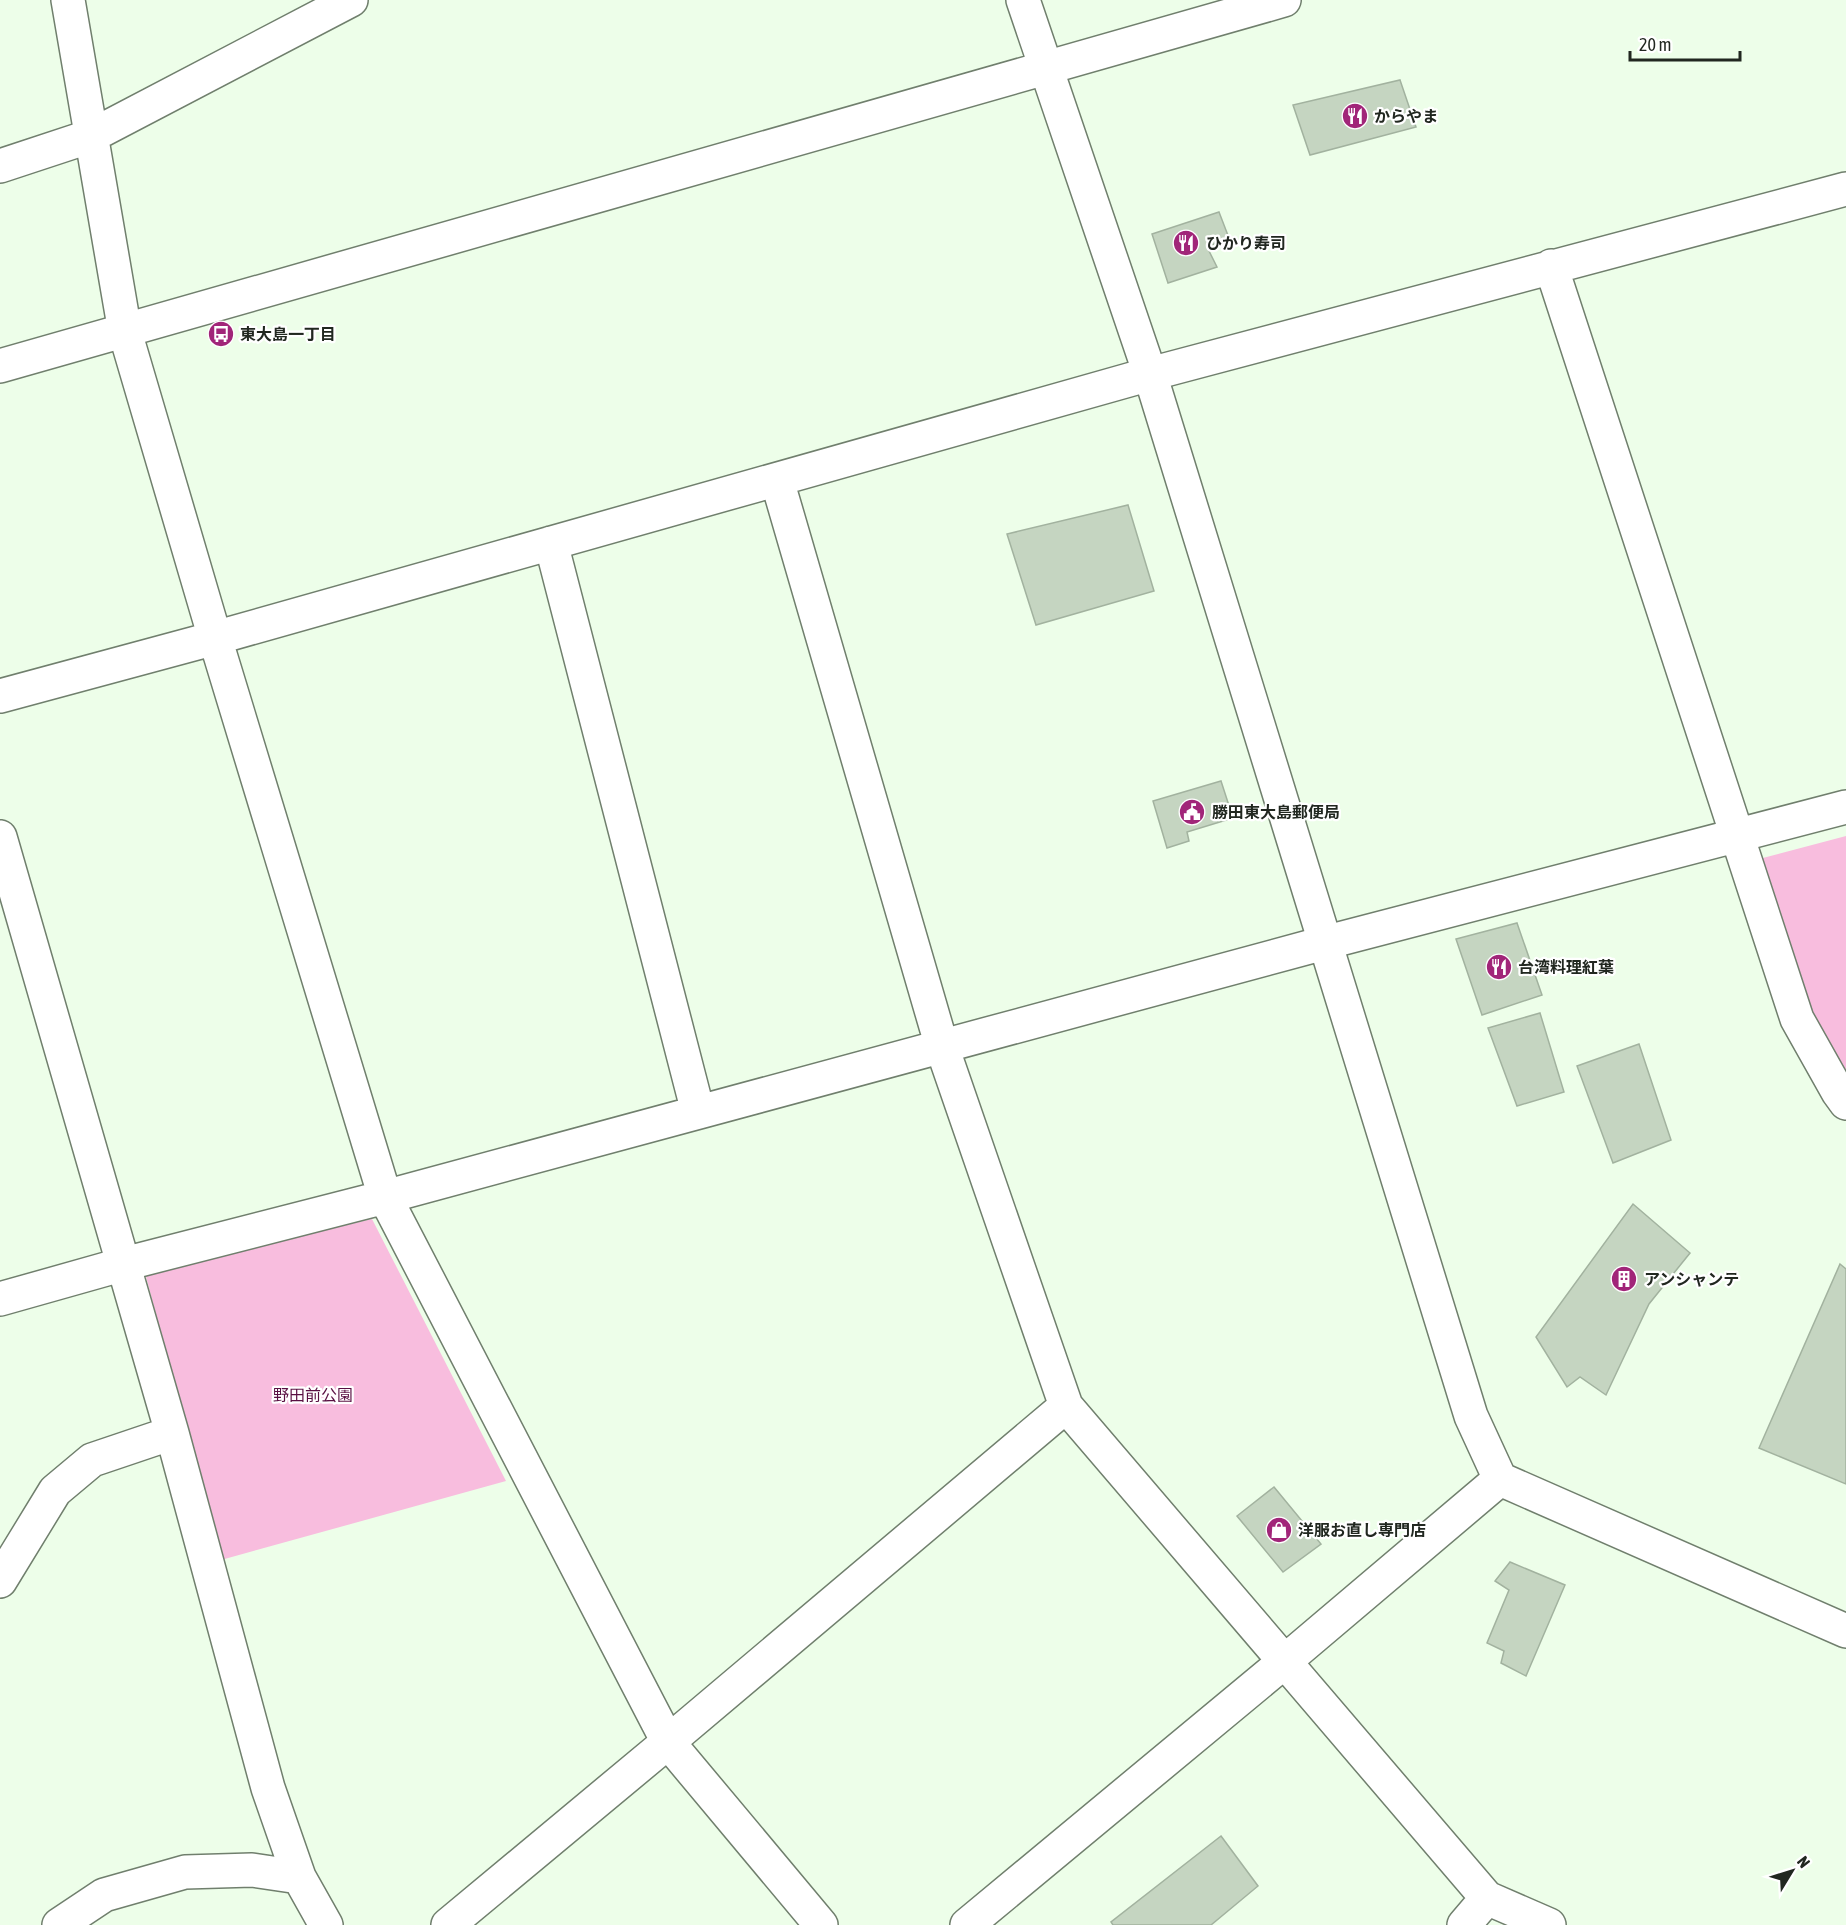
<svg xmlns="http://www.w3.org/2000/svg" width="1846" height="1925" font-family="'Asap Condensed','Noto Sans JP',sans-serif">
<rect width="100%" height="100%" fill="#edfee9"/>
<!-- green -->
<path fill="#f8bdde" d="M1846 836V1070L1823 1041 1789 957 1759 859Z
M372 1219 506 1481 221 1560 145 1273Z"/>
<!-- building -->
<path fill="#c5d5c1" stroke="#a2b29f" stroke-width="1.5" d="M1400 80 1416 127 1310 155 1293 105Z
M1219 212 1229 238 1207 247 1217 267 1168 283 1152 234Z
M1128 505 1154 591 1036 625 1007 534Z
M1221 781 1233 818 1187 832 1189 841 1167 848 1153 801Z
M1517 923 1542 995 1482 1015 1456 939Z
M1540 1013 1564 1092 1517 1106 1488 1028Z
M1639 1044 1671 1140 1613 1163 1577 1066Z
M1633 1204 1690 1253 1649 1304 1606 1395 1580 1377 1567 1387 1536 1337Z
M1840 1264 1846 1269V1484L1759 1448Z
M1274 1487 1321 1544 1283 1572 1237 1516Z
M1510 1562 1565 1585 1526 1676 1501 1663 1504 1651 1487 1643 1509 1590 1495 1581Z
M1221 1836 1258 1886 1211 1925H1113L1111 1922Z"/>
<g fill="none" stroke-linecap="round" stroke-linejoin="round">
<!-- minor casing -->
<g stroke="#707f6d" stroke-width="36">
<path id="minor" d="M68 0 125 332 215 638 385 1197 668 1742 821 1925
M0 166 91 136 351 0
M1551 266 1797 1019 1838 1092 1846 1103
M777 480 942 1047 1066 1406 1487 1898 1549 1925
M551 543 698 1112
M0 696 215 638 1150 374 1846 189
M0 837 172 1433 268 1788 299 1877 326 1925
M0 1299 124 1264 385 1197 1324 943 1846 807
M0 1581 55 1491 92 1460 172 1433
M59 1925 104 1895 185 1872 252 1870 299 1877
M448 1925 668 1742 1066 1406
M1464 1925 1487 1898"/>
</g>
<!-- tertiary casing -->
<g stroke="#707f6d" stroke-width="36">
<path id="tertiary" d="M1023 0 1150 374 1471 1416 1500 1479 1846 1631
M0 366 1284 0
M967 1925 1284 1662 1500 1479"/>
</g>
<!-- minor -->
<use href="#minor" stroke="#fff" stroke-width="33"/>
<!-- tertiary -->
<use href="#tertiary" stroke="#fff" stroke-width="33"/>
</g>
<!-- icons -->
<defs>
<g id="restaurant-disc" transform="scale(1.35)"><circle r="9.5" fill="#a12579" stroke="#fff"/><path d="M-5-6h1v4h1v-4h1v4h1v-4h1v5L-1.5 .5V6h-2V.5L-5-1ZM5-6V6H3V1.5H1.5Q1.5-4 5-6Z" fill="#fff"/></g>
<g id="bus-disc" transform="scale(1.35)"><circle r="9.5" fill="#a12579" stroke="#fff"/><path d="M-5-6H5V4H4V6H2V4H-2V6H-4V4H-5ZM-3.5-4V0h7V-4ZM-3.5 1.2v1.5H-2V1.2ZM2 1.2v1.5H3.5V1.2Z" fill="#fff"/></g>
<g id="civic-disc" transform="scale(1.35)"><circle r="9.5" fill="#a12579" stroke="#fff"/><path d="M-.6-6.5H3V-4.5H.6V-3L4-1V1h2V6H-6V1h2V-1L-.6-3ZM-1.2 2.5V6h2.4V2.5Z" fill="#fff"/></g>
<g id="building-disc" transform="scale(1.35)"><circle r="9.5" fill="#a12579" stroke="#fff"/><path d="M-4-6H4V6H1V3H-1V6H-4ZM-2.5-4.3h1.7v1.8h-1.7ZM.8-4.3h1.7v1.8H.8ZM-2.5-1h1.7V.8h-1.7ZM.8-1h1.7V.8H.8Z" fill="#fff"/></g>
<g id="shop-disc" transform="scale(1.35)"><circle r="9.5" fill="#a12579" stroke="#fff"/><path d="M-5-2.5h2.3a2.7 3.5 0 0 1 5.4 0H5L5.5 6h-11ZM-1.5-2.5h3a1.5 2.3 0 0 0-3 0Z" fill="#fff"/></g>
</defs>
<g fill-rule="evenodd">
<use href="#restaurant-disc" x="1355" y="116"/>
<use href="#restaurant-disc" x="1186" y="243"/>
<use href="#bus-disc" x="221" y="334"/>
<use href="#civic-disc" x="1192" y="812"/>
<use href="#restaurant-disc" x="1499" y="967"/>
<use href="#building-disc" x="1624" y="1279"/>
<use href="#shop-disc" x="1279" y="1530"/>
</g>
<g text-anchor="middle" dominant-baseline="central" stroke-width="4.5" stroke-linejoin="round" paint-order="stroke">
<!-- poi labels -->
<g font-size="16" font-weight="bold" fill="#212720" stroke="#fff" text-anchor="start">
<text x="1374" y="116">からやま</text>
<text x="1206" y="243">ひかり寿司</text>
<text x="240" y="334">東大島一丁目</text>
<text x="1212" y="812">勝田東大島郵便局</text>
<text x="1518" y="967">台湾料理紅葉</text>
<text x="1644" y="1279">アンシャンテ</text>
<text x="1298" y="1530">洋服お直し専門店</text>
</g>
<!-- park labels -->
<g font-size="16" fill="#590f42" stroke="#fff">
<text x="313" y="1395">野田前公園</text>
</g>
</g>
<!-- north arrow -->
<g transform="translate(1792 1871) rotate(52)" stroke="#ffffff" stroke-width="4.5" paint-order="stroke">
<path d="M0-4.5L10 22L0 15L-10 22Z" fill="#212720"/>
<text y="-9" font-size="16" font-weight="bold" text-anchor="middle" fill="#212720">N</text>
</g>
<!-- scale -->
<path d="M1630 51v9h110v-9" fill="none" stroke="#212720" stroke-width="3"/>
<text x="1639" y="51" font-size="18" fill="#212720" stroke="#ffffff" stroke-width="4.5" paint-order="stroke">20 m</text>
</svg>
